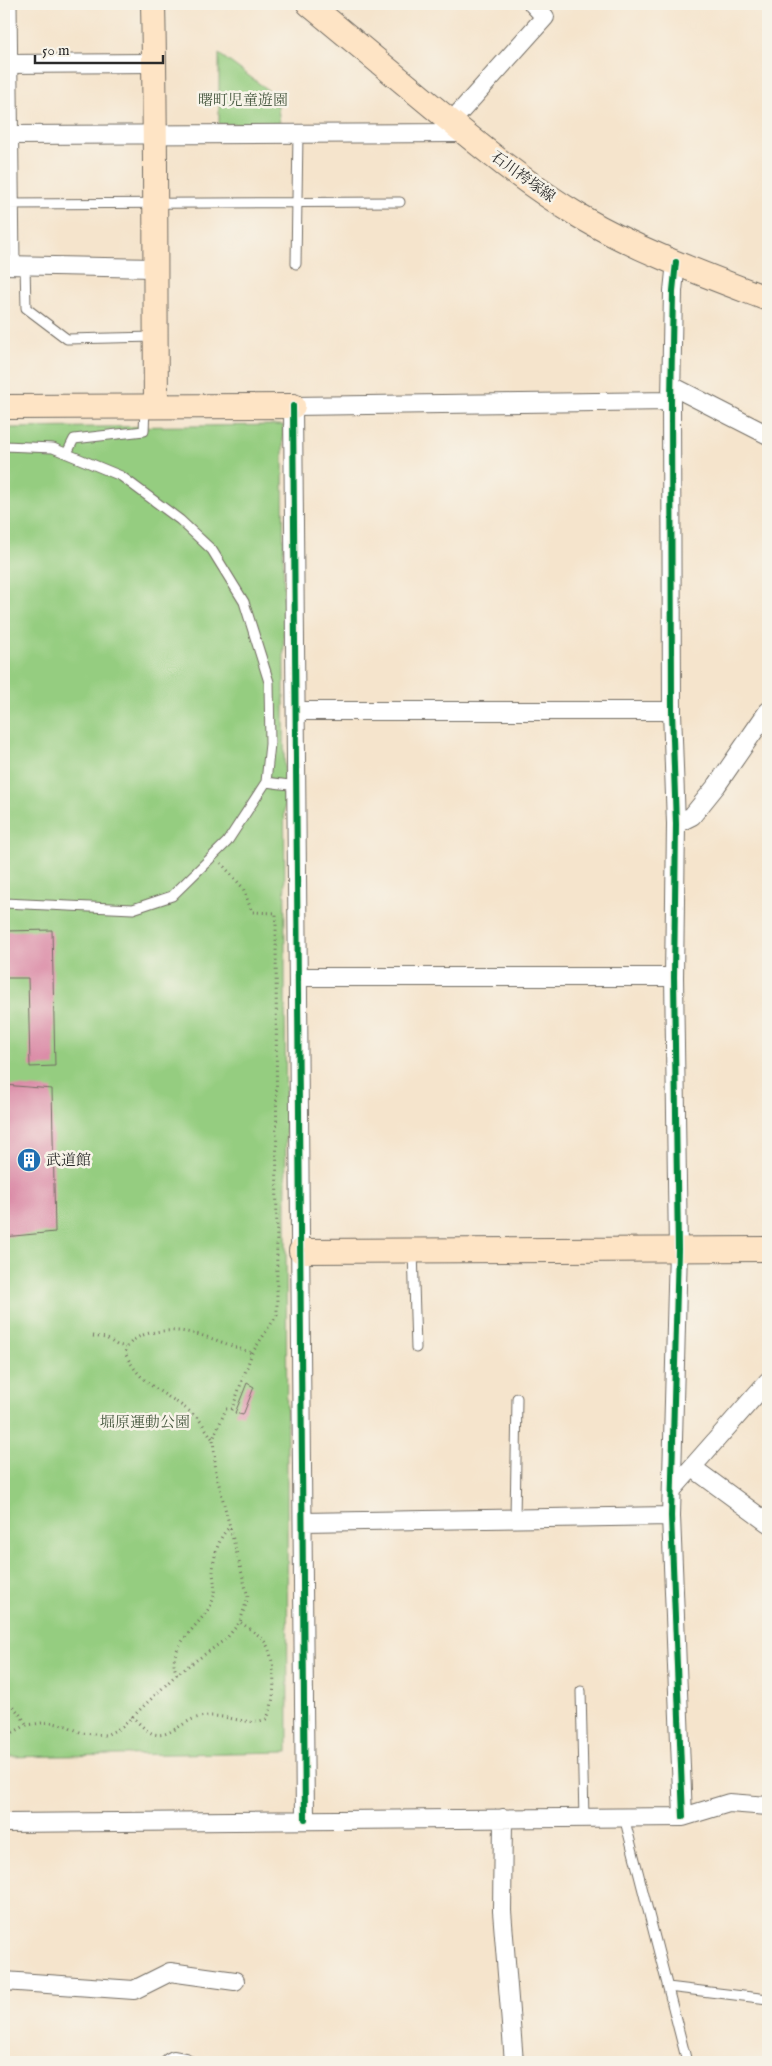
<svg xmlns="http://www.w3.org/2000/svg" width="772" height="2066" font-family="'IM FELL English','Noto Serif JP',serif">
<rect width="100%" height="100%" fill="#f7f3e8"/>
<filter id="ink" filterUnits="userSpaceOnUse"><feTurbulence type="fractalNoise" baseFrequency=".02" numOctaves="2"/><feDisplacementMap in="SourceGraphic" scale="10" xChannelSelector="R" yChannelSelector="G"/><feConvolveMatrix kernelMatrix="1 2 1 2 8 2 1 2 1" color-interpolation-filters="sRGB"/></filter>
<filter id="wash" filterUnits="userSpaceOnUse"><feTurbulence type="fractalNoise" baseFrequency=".0096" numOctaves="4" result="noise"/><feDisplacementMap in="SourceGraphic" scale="20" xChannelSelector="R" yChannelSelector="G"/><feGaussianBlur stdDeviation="1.12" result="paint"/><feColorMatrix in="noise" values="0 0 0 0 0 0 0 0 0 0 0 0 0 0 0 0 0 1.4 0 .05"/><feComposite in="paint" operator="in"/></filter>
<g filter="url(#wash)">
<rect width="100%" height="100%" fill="#f5e4cc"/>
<!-- green -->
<path fill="#95cd80" stroke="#607c56" d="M219 54 268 90 277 100 280 124H219Z
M283 425 288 1752 4 1757V428Z"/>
<g id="blocks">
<!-- building -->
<path fill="#db8da8" d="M52 930 55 1066 30 1067 28 978H4V931Z
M4 1085 52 1089 55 1232 4 1237Z
M247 1383 254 1387 243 1415 235 1413Z"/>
</g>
</g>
<g filter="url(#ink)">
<use href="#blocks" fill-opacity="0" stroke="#726c63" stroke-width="1"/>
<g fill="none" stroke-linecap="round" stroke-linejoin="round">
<!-- lane casing -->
<g stroke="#726c63" stroke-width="11">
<path id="lane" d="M12 4 15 265
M4 204 400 202
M296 264 298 134
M25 265 26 308 67 339 155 337
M4 446 53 448 121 476 180 520 212 550 244 602 269 682 270 744 266 782 227 842 172 896 133 909 4 903
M67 453 74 439 144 431 145 408
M266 782 297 786
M413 1250 416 1348
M515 1519 517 1398
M581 1691 584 1818
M624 1817 687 2062
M668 1987 768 1999"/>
</g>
<!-- street casing -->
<g stroke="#726c63" stroke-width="20">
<path id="street" d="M4 64 154 63
M451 122 545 17 533 4
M4 135 463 133
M676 262 673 291 671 401 672 711 676 824 674 977 678 1249 671 1516 683 1817
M4 265 154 268
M672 386 768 435
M297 711H672
M676 824 692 816 717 785 768 711
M299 977H674
M693 1468 768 1523
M672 1490 768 1381
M303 1522 671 1516
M503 1818 502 1911 514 2062
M305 1819 293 406 671 401
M4 1823 683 1817 729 1803 768 1806
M4 1981 134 1990 170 1972 235 1981
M170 2062 174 2060 185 2062"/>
</g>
<!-- secondary casing -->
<g stroke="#726c63" stroke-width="26">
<path id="secondary" d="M153 4C156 138 155 272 156 406
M309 4C350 38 391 72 432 106 479 145 527 185 581 217 639 251 705 275 768 299
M4 407 293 406
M301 1251 768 1249"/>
</g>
<!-- path -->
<path stroke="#726c63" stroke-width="3" stroke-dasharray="1 4" stroke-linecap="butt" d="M93 1336 106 1338 117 1345 126 1347
M212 1438C206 1430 201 1420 193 1414 165 1391 143 1389 125 1353 127 1344 135 1338 143 1335 183 1322 215 1341 252 1353
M177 1674C163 1647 203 1625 212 1602 216 1592 214 1583 213 1572 213 1558 219 1535 230 1527
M4 1702C15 1705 21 1716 27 1725
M132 1716C138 1722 145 1731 154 1734 167 1738 181 1724 193 1719 220 1709 244 1728 266 1719 277 1703 276 1658 265 1642 259 1634 248 1628 240 1622
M4 1737 27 1725 49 1722 67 1726 82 1733 106 1735 122 1727 177 1674 226 1639 240 1622 248 1597 216 1473 213 1439 226 1409H232L252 1353 277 1315 276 913 252 912 243 888 221 863"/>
<!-- lane -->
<use href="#lane" stroke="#fff" stroke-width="9"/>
<!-- street -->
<use href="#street" stroke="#fff" stroke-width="18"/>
<!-- secondary -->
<use href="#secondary" stroke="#fee4c5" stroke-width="24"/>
<!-- cycleway casing -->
<g stroke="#f7f3e8" stroke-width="9">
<path id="cycleway" d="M676 262 673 291 671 401 672 711 676 824 674 977 678 1249 671 1516 683 1817
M293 406 305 1819"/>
</g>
<!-- cycleway -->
<use href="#cycleway" stroke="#00873e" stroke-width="6"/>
</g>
</g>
<!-- icons -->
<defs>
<g id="building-disc" transform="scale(1.25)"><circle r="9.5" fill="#1f6fb2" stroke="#f7f3e8"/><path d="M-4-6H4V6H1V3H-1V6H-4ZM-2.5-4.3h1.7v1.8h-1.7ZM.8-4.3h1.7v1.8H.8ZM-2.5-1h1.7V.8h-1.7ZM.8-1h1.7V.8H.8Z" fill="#fff"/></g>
</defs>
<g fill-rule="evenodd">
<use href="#building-disc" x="29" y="1160"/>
</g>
<g text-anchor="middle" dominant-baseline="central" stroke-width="5" stroke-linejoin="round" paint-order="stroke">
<!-- park labels -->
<g font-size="15" fill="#4b5c44" stroke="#f7f3e8">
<text x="243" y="100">曙町児童遊園</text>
<text x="145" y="1422">堀原運動公園</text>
</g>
<!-- street labels -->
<g font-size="15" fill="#2b2b2b" stroke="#f7f3e8">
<text transform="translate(523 177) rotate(36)">石川袴塚線</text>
</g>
<!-- poi labels -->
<g font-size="15" fill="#2b2b2b" stroke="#f7f3e8" text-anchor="start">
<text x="46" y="1160">武道館</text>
</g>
</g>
<!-- margin -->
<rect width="772" height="2066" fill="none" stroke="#f7f3e8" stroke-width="20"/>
<!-- scale -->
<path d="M35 55v8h128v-8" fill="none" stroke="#2b2b2b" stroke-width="2.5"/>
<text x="42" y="55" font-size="15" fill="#2b2b2b" stroke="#f7f3e8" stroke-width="4" paint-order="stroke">50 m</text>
</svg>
